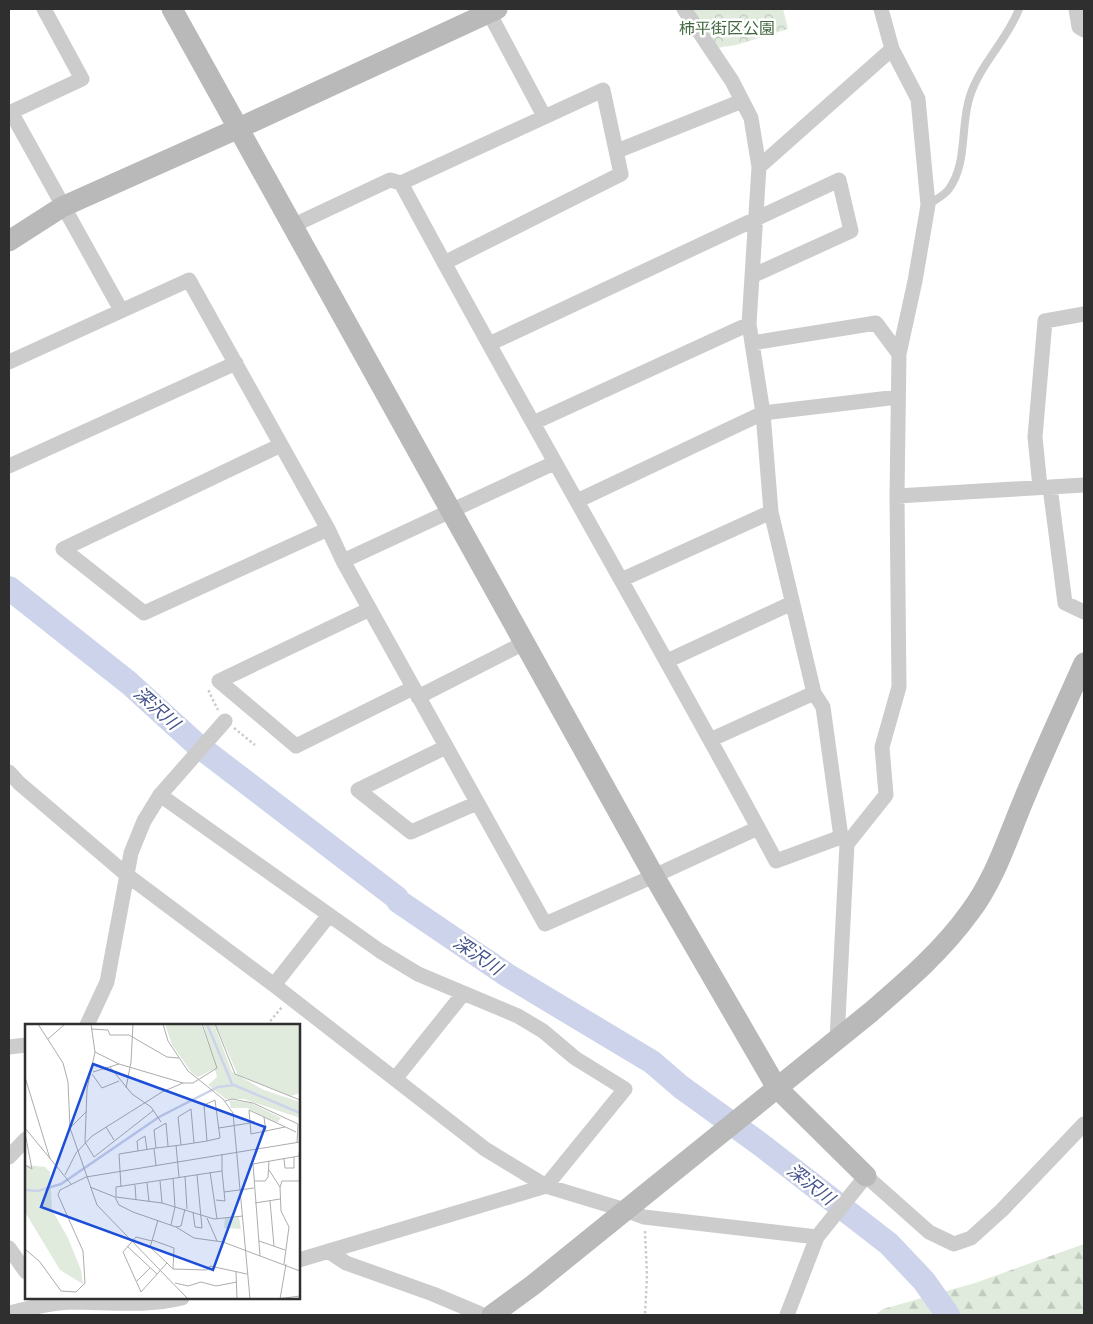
<svg xmlns="http://www.w3.org/2000/svg" width="1093" height="1324" font-family="'Space Grotesk','Noto Sans JP',sans-serif">
<defs>
<pattern id="forest-firs" width="22" height="20" patternUnits="userSpaceOnUse" patternTransform="scale(1.25)"><rect width="22" height="20" fill="#e0ebde"/><path d="M5 1l3.5 6h-7zM16 11l3.5 6h-7z" fill="#c0cabf"/></pattern>
<pattern id="park-crowns" width="20" height="18" patternUnits="userSpaceOnUse" patternTransform="scale(1.25)"><rect width="20" height="18" fill="#e0ebde"/><path d="M2 6a3 3 0 1 1 6 0M12 15a3 3 0 1 1 6 0" fill="none" stroke="#c0cabf"/></pattern>
</defs>
<rect width="100%" height="100%" fill="#fff"/>
<!-- forest -->
<path fill="url(#forest-firs)" d="M1084 1244V1315H875L883 1309 975 1283Z"/>
<!-- park -->
<path fill="url(#park-crowns)" d="M693 9H783L788 29 736 45 717 48 704 30Z"/>
<g fill="none" stroke-linecap="round" stroke-linejoin="round">
<!-- river -->
<path stroke="#ccd3ea" stroke-width="24" d="M9 588 129 683 196 744 397 898 398 901 507 975 652 1062 681 1087 760 1144 889 1244 924 1281 948 1315"/>
<!-- path -->
<path stroke="#ccc" stroke-width="2.5" stroke-dasharray="2.5 2.5" stroke-linecap="butt" d="M209 690V692L218 710
M234 728 255 745
M267 1025 282 1007
M645 1231 647 1275 645 1315"/>
<!-- lane -->
<path stroke="#ccc" stroke-width="8" d="M928 205C934 200 944 196 949 189 968 163 960 125 970 96 980 64 1008 39 1019 9"/>
<!-- street -->
<path stroke="#ccc" stroke-width="15" d="M487 9 544 116
M684 9 732 81 751 118 759 167 749 324 763 413 771 512 814 693 823 707 841 837 847 844
M1076 9 1079 27 1084 30
M11 112 121 310
M9 113 82 79 44 9
M617 151 742 101
M759 167 892 49
M292 226 390 180 401 183
M444 263 621 174 603 90 401 183C523 411 654 633 776 861L841 837
M752 343 876 323 899 354
M489 344 839 180 851 231 752 276
M9 362 189 280 328 529 343 561 545 924 654 876 758 828
M533 423 749 324
M281 445 63 549 144 613 328 529
M9 466 236 363
M1040 487 1035 437 1045 321 1084 314
M1050 487 1065 603 1084 612
M897 496 1084 485
M577 501 763 413 898 397
M343 561 554 463
M621 580 771 512
M370 609 219 681 296 746 413 688
M667 661 792 603
M418 697 526 642
M710 740 814 693
M446 747 358 790 411 832 477 803
M9 772 19 783 127 875 274 985 485 1149 546 1186 625 1210 644 1217 817 1237
M160 795 380 951 418 974 518 1016 543 1031 575 1058 625 1089 546 1186 299 1260
M274 985 329 915
M87 1025 107 982 131 853 144 821 160 795 225 721
M837 1039 847 844 886 795 882 747 899 687 897 496 899 354 915 281 928 205 918 99 892 49 881 9
M9 1047 26 1045
M395 1079 463 994
M9 1157 26 1139
M9 1248 26 1272
M328 1251 346 1263 433 1294 483 1315
M9 1313C29 1308 49 1303 70 1302 108 1302 145 1307 182 1298
M787 1315 817 1237 866 1176 929 1232 954 1244 971 1238 1002 1210 1084 1124"/>
<!-- secondary -->
<path stroke="#b9b9b9" stroke-width="21" d="M172 9 654 876 777 1088 866 1176
M9 241 62 207 239 128 497 9
M492 1315 533 1285 871 1012C907 981 942 951 970 912 995 879 1008 837 1024 799 1043 753 1064 708 1084 663"/>
</g>
<g text-anchor="middle" dominant-baseline="central" stroke-width="5" stroke-linejoin="round" paint-order="stroke">
<!-- park labels -->
<g font-size="16" fill="#436840" stroke="#fff">
<text x="727" y="28">柿平街区公園</text>
</g>
<!-- water labels -->
<g font-size="18" font-style="italic" fill="#43538c" stroke="#fff">
<text transform="translate(157 708) rotate(42)">深沢川</text>
<text transform="translate(478 955) rotate(34)">深沢川</text>
<text transform="translate(811 1184) rotate(38)">深沢川</text>
</g>
</g>
<!-- overview -->
<g transform="translate(25 1024)">
<rect width="275" height="275" fill="#fff"/>
<path d="M0 141 20 143 25 148 27 186 43 214 56 246 58 260 35 246 0 188Z" fill="#e0ebde"/>
<path d="M140 0H176L191 44 173 53 167 49 147 21ZM178 0H189L207 48 239 66 275 78V94L219 75H201L183 61 192 53ZM190 0H275V69L266 72 213 51ZM204 76 226 79 256 94 252 99 222 84H206ZM200 194 214 193 216 205 199 204Z" fill="#e0ebde"/>
<path d="M197 0H236V10L226 19 212 21 202 15ZM274 28 275 45 256 46 254 38 249 37V30Z" fill="#e0ebde"/>
<path fill="none" stroke="#ccd3ea" stroke-width="2.5" d="M182 0 207 60M0 166 13 167 36 160 134 93 193 63 209 61 275 89"/>
<path fill="none" stroke="#acacac" stroke-width="1" d="M13 0 38 39 43 58 45 104 72 181 163 275M66 0 70 28 62 65 60 118 69 133 129 86M138 0 143 17 163 47 198 75 208 89 225 275M190 0 210 50 275 76M66 5 83 6 85 11H104L142 33 154 34M23 15 40 0M70 28 94 40 158 59M85 43 107 70 126 83 136 98M68 48 94 40M67 50 77 64 94 57M0 53 25 135M101 64 106 38 108 0M200 77 207 75 228 79 273 100 272 119M239 93 241 108M81 103 89 116M260 103 226 110 224 86 271 108M0 104 46 160M45 104 62 87M194 104 225 99M0 109 7 145 0 141M151 121 154 153M156 121 153 93 166 85 169 119M131 124 129 106 141 99 143 122M129 125 131 141M113 127 112 117 120 112 122 126M197 130V147M259 135 260 144H269V133M244 146 255 163 256 187 264 203 259 240M185 148 192 195M40 151 51 129 67 112 137 68 158 59H168L192 44 177 0M160 152 162 185M135 157 137 179M229 157H240L243 153 244 137M122 159 124 178M110 161 111 176M65 163 90 173 94 181 108 188 151 203 169 214 198 218 275 247M96 163 94 130 131 124 156 121 182 117 195 114 190 76 179 81 182 117M255 163 257 157H275M199 168 229 164M91 173V163L197 147 200 177 191 176M91 173 137 179 189 195 218 192M245 177 249 222M230 179 255 175M168 188 170 203 177 204 172 151M182 194 192 217M146 201 150 183 148 154M151 203 156 202 160 185M127 216 149 224 148 245 142 239M127 217 111 213 98 228 116 268 142 239 125 223 127 217 133 196M234 217 260 226M102 222 132 250M0 225 15 238 36 267 51 268 60 259 58 227 33 171 35 166 61 153 275 118M235 232 228 140 274 132 275 120M148 245 182 246 185 242 222 250M211 248 212 275M112 257 125 244M150 259 163 262 176 258 191 262 212 258M252 275 275 272M255 275 261 240"/>
<path fill="#1d4ed8" fill-opacity="0.15" stroke="#1d4ed8" stroke-width="2.5" d="M68 40 240 103 188 246 16 183Z"/>
<rect width="275" height="275" fill="none" stroke="#2f2f2f" stroke-width="2.5"/>
</g>
<!-- border -->
<rect width="1093" height="1324" fill="none" stroke="#2f2f2f" stroke-width="20"/>
</svg>
